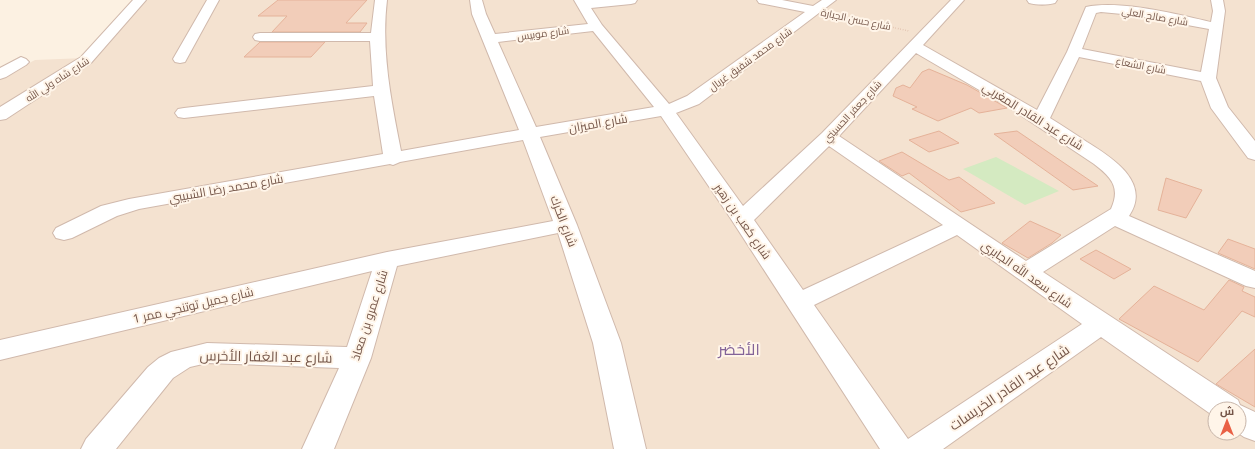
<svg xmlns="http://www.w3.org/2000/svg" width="1255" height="449" font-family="'Noto Sans',Cairo,sans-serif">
<rect width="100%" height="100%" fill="#fcf1e2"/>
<!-- residential -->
<path fill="#f4e2d0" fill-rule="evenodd" d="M138 0H1255V449H0V78L35 60 85 58ZM1215 409H1239V433H1215Z"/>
<!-- green -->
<path fill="#d4eac1" d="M996 157 1059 191 1025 205 963 169Z"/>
<!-- building -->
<path fill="#f2cdb9" stroke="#e5b299" d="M278 0H367L346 23H367L360 32H272L287 16H258Z
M260 42H325L311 57H244Z
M929 69 967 85 1007 108 979 113 971 108 938 121 912 109 917 107 893 96 896 88 903 85 910 88 922 72Z
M939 131 959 143 929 152 909 140Z
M1017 131 1098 186 1073 190 994 134Z
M902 152 949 180 959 177 995 203 961 212 909 173 902 176 879 161Z
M1166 178 1202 190 1186 218 1158 210Z
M1030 221 1061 235 1052 243 1028 258 1002 243Z
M1228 239 1255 249V269L1218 253Z
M1096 250 1131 269 1114 279 1080 259Z
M1229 280 1244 287 1242 291 1255 297V317L1242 311 1198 362 1119 319 1154 286 1204 310Z
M1255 349V407L1216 384Z"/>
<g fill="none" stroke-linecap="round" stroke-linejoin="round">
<!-- minor casing -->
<g stroke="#d0b9ac" stroke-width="2">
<path id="minor" d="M133 0H146L91 63 6 119 0 120V107L81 57Z
M207 0H219L185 62 180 63 175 62 173 59Z
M375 0H387C381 51 391 100 401 151L519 130 472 14 470 0H482L486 14 495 34 588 24 574 0H637L635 3 631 4 591 8 602 25 669 104 687 96 805 12 759 3 757 0H782L813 6 822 0H836L699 104 676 113 743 206 822 133 951 0H964L923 45 1037 110 1067 52 1086 7C1121 0 1175 14 1211 22L1213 11 1211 0H1223L1225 11 1216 78 1228 107 1255 141V160L1248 158 1211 108 1201 81 1079 57 1050 118C1063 126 1075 134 1087 142 1111 157 1152 182 1129 216L1255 271V288L1246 286 1115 226 1043 272 1238 400 1240 405 1255 412V441L1244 437 1238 433 1239 409H1215V417L1101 337 943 449H880L731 219 661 116 540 137 577 225 621 343 646 449H614L593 343 558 233 397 266 371 358 334 449H302L339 368 207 363 190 367 173 378 116 449H81L86 439 148 367 159 358 171 352 207 343 347 347 372 271 0 360V340L387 252 553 221 523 140 400 162 393 165 390 164 139 209 117 216 72 238 64 240 56 238 53 233 56 228 101 206 129 199 383 154 374 96 184 118 178 117 175 113 178 109 184 108 373 86 370 41H260L255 40 253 37 255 34 260 33H371ZM1101 12 1133 15 1209 29 1201 72 1082 49 1096 13ZM593 31 654 107 536 127 498 42ZM916 53 1010 108 1094 164C1111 177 1121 187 1111 209L1026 261 839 136ZM829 146 943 225 803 290 754 220ZM957 235 1082 324 908 439 814 305Z
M1027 0H1057L1055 3C1047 5 1037 5 1029 3Z
M21 57 26 59 29 62 26 65 6 77 0 79V68Z"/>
</g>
<!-- path -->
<path stroke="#d7b09d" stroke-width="1.5" stroke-dasharray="0.5 2" stroke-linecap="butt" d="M832 14 909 31"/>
<!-- minor -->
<use href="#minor" fill="#fff" fill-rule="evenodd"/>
</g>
<g text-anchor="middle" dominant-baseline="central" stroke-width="4" stroke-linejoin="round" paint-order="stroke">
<!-- far-street labels -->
<g font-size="10" fill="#745548" stroke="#fff5e9">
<text transform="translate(1155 16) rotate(10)">شارع صالح العلي</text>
<text transform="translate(856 19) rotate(12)">شارع حسن الجبارة</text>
<text transform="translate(543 33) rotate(-7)">شارع موبيس</text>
<text transform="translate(750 59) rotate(-36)">شارع محمد شفيق غربال</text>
<text transform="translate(1141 65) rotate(11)">شارع الشعاع</text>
<text transform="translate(57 79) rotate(-33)">شارع شاه ولي الله</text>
<text transform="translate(852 111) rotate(-47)">شارع جعفر الحسيني</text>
</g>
<!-- street labels -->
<g font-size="12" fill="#745548" stroke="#fff5e9">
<text transform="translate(1033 116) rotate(32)">شارع عبد القادر المغربي</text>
<text transform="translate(598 123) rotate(-10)">شارع الميزان</text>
<text transform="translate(226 188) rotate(-10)">شارع محمد رضا الشبيبي</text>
<text transform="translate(564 221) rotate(69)">شارع الكرك</text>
<text transform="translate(743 221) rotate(55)">شارع كعب بن زهير</text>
<text transform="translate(1027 274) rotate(35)">شارع سعد الله الجابري</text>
<text transform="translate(193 305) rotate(-13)">شارع جميل توتنجي ممر 1</text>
<text transform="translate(369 315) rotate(-72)">شارع عمرو بن معاذ</text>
</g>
<!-- near-street labels -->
<g font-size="14" fill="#745548" stroke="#fff5e9">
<text transform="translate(266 356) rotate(1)">شارع عبد الغفار الأخرس</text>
<text transform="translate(1009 387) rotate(-34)">شارع عبد القادر الخريسات</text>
</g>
<!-- near-neighbourhood labels -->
<g font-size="16" fill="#836398" stroke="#fff5e9">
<text x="739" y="349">الأخضر</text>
</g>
</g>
<!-- north arrow -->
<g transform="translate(1227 421)"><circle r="19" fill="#fff5e9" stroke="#c7b5a9"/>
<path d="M0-3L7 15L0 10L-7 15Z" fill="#e96045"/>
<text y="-6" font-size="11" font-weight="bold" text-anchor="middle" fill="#745548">ش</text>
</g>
</svg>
